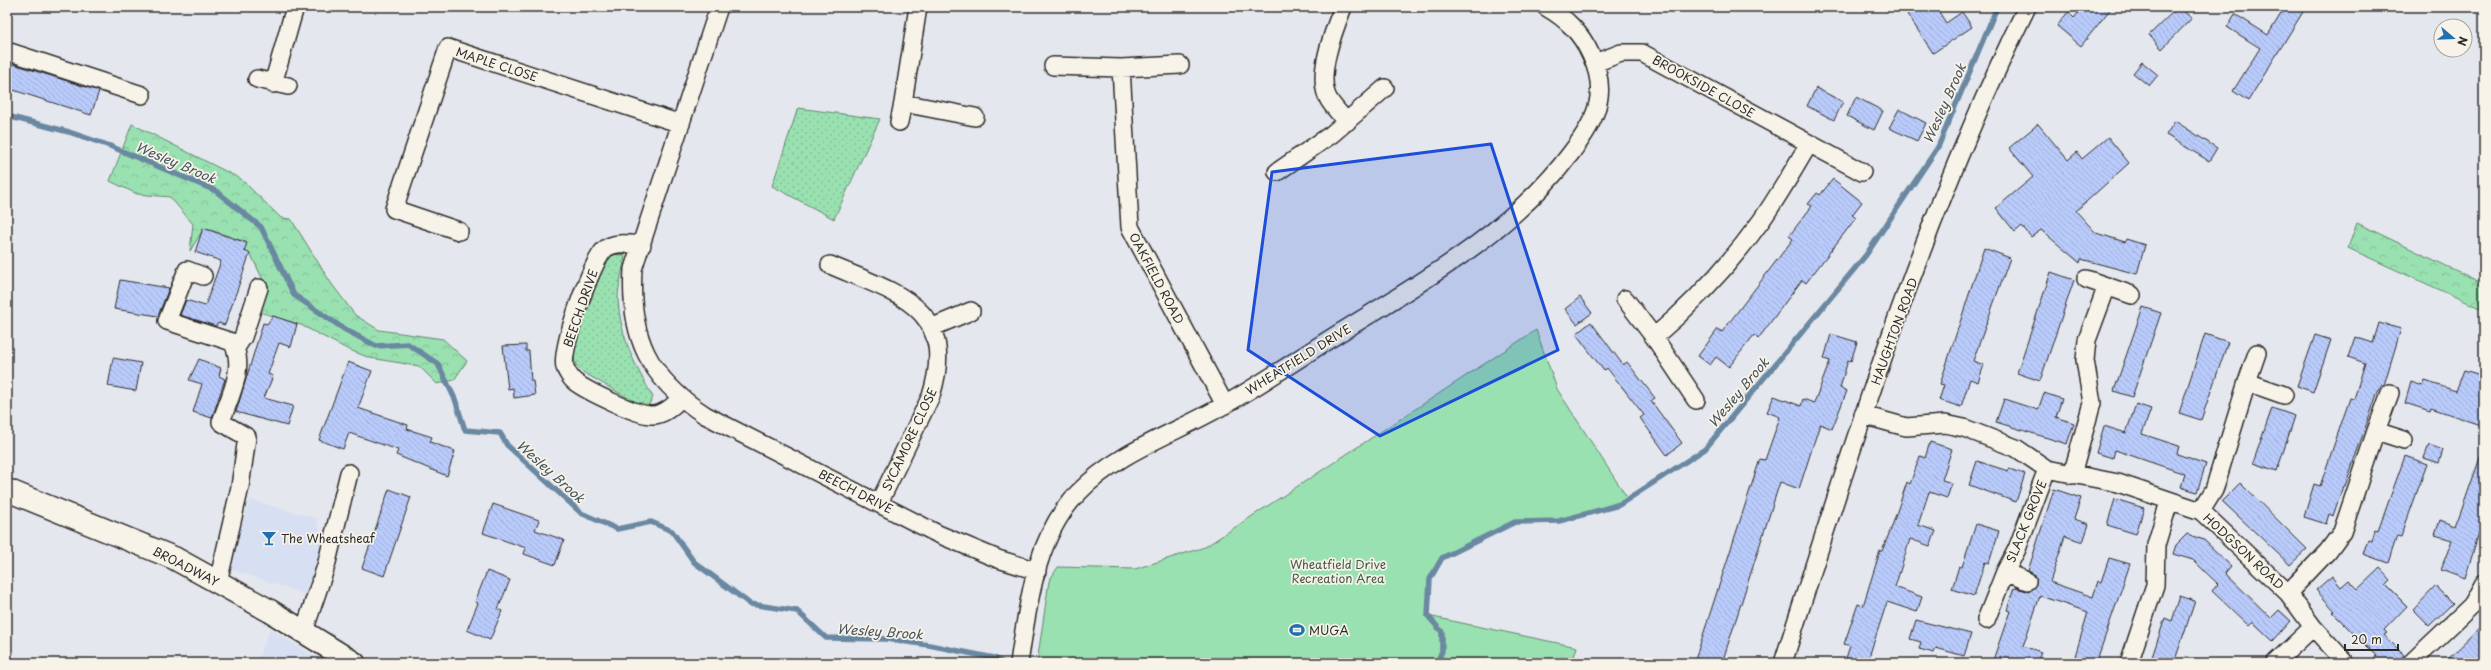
<svg xmlns="http://www.w3.org/2000/svg" width="2491" height="670" font-family="'Playpen Sans',sans-serif">
<defs>
<pattern id="grass-dots" width="8" height="8" patternUnits="userSpaceOnUse"><rect width="8" height="8" fill="#99e1b0"/><path d="M2 2h.1M6 6h.1" fill="none" stroke="#84c198" stroke-width="1.8" stroke-linecap="round"/></pattern>
<pattern id="forest-crowns" width="20" height="18" patternUnits="userSpaceOnUse"><rect width="20" height="18" fill="#99e1b0"/><path d="M2 6a3 3 0 1 1 6 0M12 15a3 3 0 1 1 6 0" fill="none" stroke="#84c198"/></pattern>
<pattern id="building-back-hatch" width="6" height="6" patternUnits="userSpaceOnUse"><rect width="6" height="6" fill="#b9cbfb"/><path d="M-1 5l2 2M0 0l6 6M5-1l2 2" fill="none" stroke="#9faed7"/></pattern>
</defs>
<rect width="100%" height="100%" fill="#e4e7ee"/>
<filter id="ink" filterUnits="userSpaceOnUse"><feTurbulence type="fractalNoise" baseFrequency=".025" numOctaves="2"/><feDisplacementMap in="SourceGraphic" scale="8" xChannelSelector="R" yChannelSelector="G"/><feConvolveMatrix kernelMatrix="1 2 1 2 8 2 1 2 1" color-interpolation-filters="sRGB"/></filter>
<g filter="url(#ink)">
<!-- built -->
<path fill="#d7dff2" d="M250 500 316 518 323 542 307 595 228 568Z
M270 629 315 657 312 663H256Z"/>
<!-- grass -->
<path fill="url(#grass-dots)" stroke="#62866e" d="M798 108 880 119 834 219 772 186Z
M615 254 625 256C623 270 618 285 618 299 620 336 635 366 653 397L648 406H642L581 371 576 365 572 351 606 260 610 256Z"/>
<!-- forest -->
<path fill="url(#forest-crowns)" stroke="#62866e" d="M132 124 241 179 281 218 291 219 331 283 355 315 379 330 443 339 467 361 454 380 437 384 419 366 370 358 347 349 301 325 260 312 266 286 250 253 244 251 246 242 204 228 190 251 193 224 170 197 137 194 110 181Z
M2357 223 2484 284V310L2348 248Z"/>
<!-- green -->
<path fill="#99e1b0" stroke="#62866e" d="M1536 330 1557 389 1628 499 1559 521 1515 522 1442 558 1430 579 1428 616 1577 647 1572 663H1037L1049 581 1058 567 1135 569 1205 547Z"/>
<g fill="none" stroke-linecap="round" stroke-linejoin="round">
<!-- stream -->
<path stroke="#6a88a1" stroke-width="5.5" d="M7 116 69 132 110 146 216 191 261 227 294 295 344 329 376 346 408 344 438 364 455 399 465 430 500 433 507 445 581 513 617 529 651 522 672 531 694 562 750 604 797 611 826 638 886 639 929 645 994 658 1003 663
M1437 663 1442 651V632L1428 616 1430 579 1442 558 1515 522 1559 521 1619 505 1705 449 1866 255 1938 147 1997 7"/>
</g>
<!-- building -->
<path fill="url(#building-back-hatch)" stroke="#2b2b2b" d="M1918 7H1936L1946 23 1962 12 1972 27 1933 53 1907 14Z
M2083 7H2112L2081 46 2057 26 2068 12 2074 18Z
M2178 7 2192 18 2162 49 2149 35Z
M2285 7H2306L2248 101 2233 91 2260 48 2227 27 2235 14 2268 35Z
M7 62 99 91 91 115 7 88Z
M2142 62 2158 75 2149 86 2133 73Z
M1816 88 1843 102 1834 120 1807 106Z
M1856 97 1883 111 1874 130 1847 116Z
M1899 109 1926 123 1917 141 1889 128Z
M2175 121 2217 148 2209 161 2166 135Z
M2038 124 2068 160 2077 152 2082 159 2108 137 2129 163 2076 211 2096 233 2125 242 2126 239 2145 245 2137 274 2081 259 2080 263 2041 230 2031 237 2022 226 2015 232 1996 208 2033 177 2009 148Z
M1833 179 1862 202 1852 215 1856 218 1806 283 1802 280 1758 339 1754 335 1729 367 1716 357 1710 365 1698 356 1718 329 1722 332 1793 239 1789 236 1812 206 1808 204 1817 193 1820 195Z
M203 228 247 243 244 251 250 253 225 325 218 323 216 326 180 315 186 300 205 306 221 261 195 252Z
M1984 248 2010 258 1973 361 1984 365 1978 382 1970 379 1961 407 1939 400 1944 385 1940 384Z
M2051 272 2074 280 2040 381 2017 373Z
M120 280 169 288 158 316 114 309Z
M1580 297 1592 313 1577 324 1565 309Z
M2143 307 2161 313 2132 397 2114 391Z
M273 316 297 324 291 347 279 343 268 374 273 376 264 398 293 406 287 426 236 412 263 323 267 324Z
M1591 322 1623 365 1627 362 1655 398 1651 401 1682 443 1667 455 1640 418 1644 415 1607 368 1604 371 1576 334Z
M2379 323 2401 329 2384 385H2382L2377 394 2345 486H2343L2333 516 2329 514 2326 524 2304 517 2314 484 2320 486 2350 398 2354 399 2365 363 2348 357 2355 337 2373 343Z
M1831 334 1857 342 1851 361 1848 360 1840 388 1847 391 1832 429 1820 424 1799 489 1780 482 1722 663H1694L1760 459 1765 460 1780 417 1767 412 1774 396 1801 406 1803 399 1814 403 1830 361 1824 359Z
M2205 334 2228 342 2201 420 2179 413Z
M2315 335 2331 340 2313 392 2297 386Z
M526 345V351H529L531 381H533L535 395 514 398 513 388 508 389 503 346Z
M113 358 141 363 136 391 108 386Z
M199 359 221 368 219 376 225 379 212 418 193 412 202 384 189 380Z
M348 362 372 371 358 408 408 425 407 429 432 437 430 442 455 451 447 476 396 455 398 450 349 433 343 449 319 440Z
M2464 370 2484 376V426L2431 408 2430 411 2405 403 2411 382 2423 386 2425 381 2456 391Z
M2044 393 2062 399 2056 417 2074 423 2067 444 1996 422 2004 399 2038 410Z
M2136 404 2151 409 2142 434 2179 446 2177 454 2206 464 2197 492 2181 487 2185 474 2115 450 2113 458 2096 453 2104 426 2126 433Z
M2272 408 2295 416 2277 471 2253 463Z
M1930 442 1952 449 1942 480 1952 483 1947 498 1929 492 1918 525 1936 531 1930 546 1910 539 1895 587 1922 597 1917 612 1887 602 1867 663 1846 658 1850 646 1844 644 1858 604 1863 606 1880 551H1882L1891 529 1907 482 1910 484 1920 456 1925 458Z
M2429 445 2443 450 2439 463 2424 458Z
M2482 452 2484 453V518L2465 578 2441 569 2452 540 2435 535 2440 520 2456 526Z
M2405 456 2427 464 2401 537 2397 536 2388 563 2363 554 2368 539 2372 540 2375 530 2378 531Z
M1977 461 2008 471 2009 469 2025 474 2016 502 1969 485Z
M2240 483 2307 549 2290 565 2222 501Z
M389 489 411 497 384 576 362 568Z
M2054 489 2081 498 2074 519 2089 524 2083 542 2065 536 2050 582 2093 597 2098 581 2101 582 2109 558 2130 564 2096 663H2073L2088 612 2040 596 2023 646 2041 652 2037 663H1992L2010 611 2007 610 2014 588 2029 591 2036 584 2035 575 2028 571Z
M2115 499 2144 508 2136 534 2107 525Z
M493 504 539 520 535 530 564 540 555 565 524 554 526 548 483 533Z
M1976 524 1999 531 1989 563 1985 562 1974 596 1952 589 1959 566 1962 567Z
M2187 534 2204 540 2231 566 2225 573 2271 618 2279 610 2291 621 2273 641 2253 622 2249 626 2212 591 2218 584 2193 560 2173 554 2176 545Z
M2380 568 2391 580 2386 585 2407 606 2384 630 2387 633 2384 635 2404 655 2395 663H2369L2376 656 2333 613 2335 611 2316 590 2332 576 2341 587 2349 580 2358 589Z
M487 571 510 580 498 609 502 611 490 640 467 630 478 603 475 602Z
M2436 586 2453 603 2429 626 2413 610Z
M2180 596 2195 601 2174 663H2150L2165 618 2172 621Z
M1916 620 1971 634 1964 656 1936 648 1934 653 1919 649 1921 642 1910 639Z
M2484 624V656L2477 663H2444Z"/>
<g fill="none" stroke-linecap="round" stroke-linejoin="round">
<!-- minor casing -->
<g stroke="#2b2b2b" stroke-width="20">
<path id="minor" d="M719 7 633 269C629 336 648 378 705 415L938 534 998 559 1037 571
M918 7 903 103 975 117
M1343 7C1334 30 1315 77 1329 100 1334 108 1341 115 1347 122
M7 51 142 95
M1595 63 1621 53H1642L1862 172
M1053 66 1121 68 1180 65
M1121 68 1130 227 1225 405
M257 79 288 86
M273 84 295 7
M899 122 903 103
M1277 172 1332 134 1385 88
M459 231 394 209 448 48 681 124
M642 245C630 244 613 241 604 250 591 264 560 349 565 367 566 371 571 379 575 382 587 391 638 416 652 415 664 415 673 406 680 399
M830 265C896 293 959 307 931 396L879 503
M203 276 187 270 167 321 232 342C247 366 229 398 221 422L247 437 240 487 218 582
M2086 279 2132 295
M1625 299 1654 337 1696 400
M933 327 971 311
M1654 337C1694 303 1730 264 1761 221 1778 197 1793 170 1809 144
M236 348 243 337 259 288
M2257 353 2247 382 2284 395
M2390 393 2376 431 2404 440
M1863 415 1906 427 1945 424 1964 428 2016 448 2047 469 2118 483 2201 511 2288 593 2313 627 2346 663
M2072 475 2092 403 2085 360 2087 340 2107 286
M2201 511 2214 490 2247 382
M2005 572 2027 581
M2288 593 2328 551 2342 532 2376 431
M1986 620 2005 572 2017 549 2047 469
M304 631 326 566 349 473
M1019 663C1028 605 1035 537 1078 493 1118 451 1177 433 1226 404 1265 382 1302 356 1341 332 1423 281 1512 232 1571 153 1583 137 1597 117 1599 97 1601 83 1597 68 1591 55 1581 33 1567 19 1546 7
M1783 663C1854 441 1923 216 2027 7
M2129 663 2155 585 2156 545 2169 502
M2275 663 2313 627
M2411 663 2472 605 2484 583"/>
</g>
<!-- secondary casing -->
<g stroke="#2b2b2b" stroke-width="25">
<path id="secondary" d="M7 490 174 558 270 611 354 663"/>
</g>
<!-- minor -->
<use href="#minor" stroke="#f7f3e8" stroke-width="17"/>
<!-- secondary -->
<use href="#secondary" stroke="#f7f3e8" stroke-width="22"/>
</g>
</g>
<!-- marked area -->
<path fill="#1d4ed8" fill-opacity="0.2" stroke="#1d4ed8" stroke-width="3" stroke-linejoin="round" d="M1491 144 1558 350 1380 436 1248 350 1272 172Z"/>
<!-- icons -->
<defs>
<g id="bar-bare" transform="scale(1.2)"><path d="M-6-5H6L.8 .8V4.5H3.5V6h-7V4.5H-.8V.8Z" fill="#1f6fb2" stroke="#f7f3e8" stroke-width="2.5" paint-order="stroke"/></g>
<g id="stadium-bare" transform="scale(1.2)"><path d="M0-5a6.5 5 0 1 0 0 10a6.5 5 0 1 0 0-10ZM-3.5-1.8h7v3.6h-7Z" fill="#1f6fb2" stroke="#f7f3e8" stroke-width="2.5" paint-order="stroke"/></g>
</defs>
<g fill-rule="evenodd">
<use href="#bar-bare" x="269" y="538"/>
<use href="#stadium-bare" x="1297" y="630"/>
</g>
<g text-anchor="middle" dominant-baseline="central" stroke-width="3.5" stroke-linejoin="round" paint-order="stroke">
<!-- street labels -->
<g font-size="12" fill="#2b2b2b" stroke="#f7f3e8">
<text transform="translate(497 64) rotate(18)">MAPLE CLOSE</text>
<text transform="translate(1704 86) rotate(29)">BROOKSIDE CLOSE</text>
<text transform="translate(1157 278) rotate(62)">OAKFIELD ROAD</text>
<text transform="translate(580 308) rotate(-71)">BEECH DRIVE</text>
<text transform="translate(1894 331) rotate(-70)">HAUGHTON ROAD</text>
<text transform="translate(1298 359) rotate(-32)">WHEATFIELD DRIVE</text>
<text transform="translate(909 439) rotate(-65)">SYCAMORE CLOSE</text>
<text transform="translate(856 491) rotate(27)">BEECH DRIVE</text>
<text transform="translate(2026 521) rotate(-68)">SLACK GROVE</text>
<text transform="translate(2244 551) rotate(43)">HODGSON ROAD</text>
<text transform="translate(186 566) rotate(27)">BROADWAY</text>
</g>
<!-- poi labels -->
<g font-size="12" fill="#2b2b2b" stroke="#f7f3e8" text-anchor="start">
<text x="281" y="538">The Wheatsheaf</text>
<text x="1309" y="630">MUGA</text>
</g>
<!-- park labels -->
<g font-size="12" fill="#46584c" stroke="#f7f3e8">
<text x="1338" y="564">Wheatfield Drive<tspan x="1338" dy="14">Recreation Area</tspan></text>
</g>
<!-- water labels -->
<g font-size="13" font-style="italic" fill="#45525c" stroke="#f7f3e8">
<text transform="translate(1944 103) rotate(-66)">Wesley Brook</text>
<text transform="translate(176 162) rotate(23)">Wesley Brook</text>
<text transform="translate(1738 392) rotate(-50)">Wesley Brook</text>
<text transform="translate(551 471) rotate(42)">Wesley Brook</text>
<text transform="translate(880 631) rotate(4)">Wesley Brook</text>
</g>
</g>
<!-- margin -->
<rect width="2491" height="670" fill="none" stroke="#f7f3e8" stroke-width="24"/>
<rect x="12" y="12" width="2467" height="646" fill="none" stroke="#2b2b2b" stroke-width="1.5" filter="url(#ink)"/>
<!-- north arrow -->
<g transform="translate(2453 38) rotate(109)"><circle r="19" fill="#f7f3e8" stroke="#a5a39c"/>
<path d="M0-3L7 15L0 10L-7 15Z" fill="#1f6fb2"/>
<text y="-6" font-size="11" font-weight="bold" text-anchor="middle" fill="#2b2b2b">N</text>
</g>
<!-- scale -->
<path d="M2345 644v6h53v-6" fill="none" stroke="#2b2b2b" stroke-width="2"/>
<text x="2351" y="644" font-size="12" fill="#2b2b2b" stroke="#f7f3e8" stroke-width="3" paint-order="stroke">20 m</text>
</svg>
